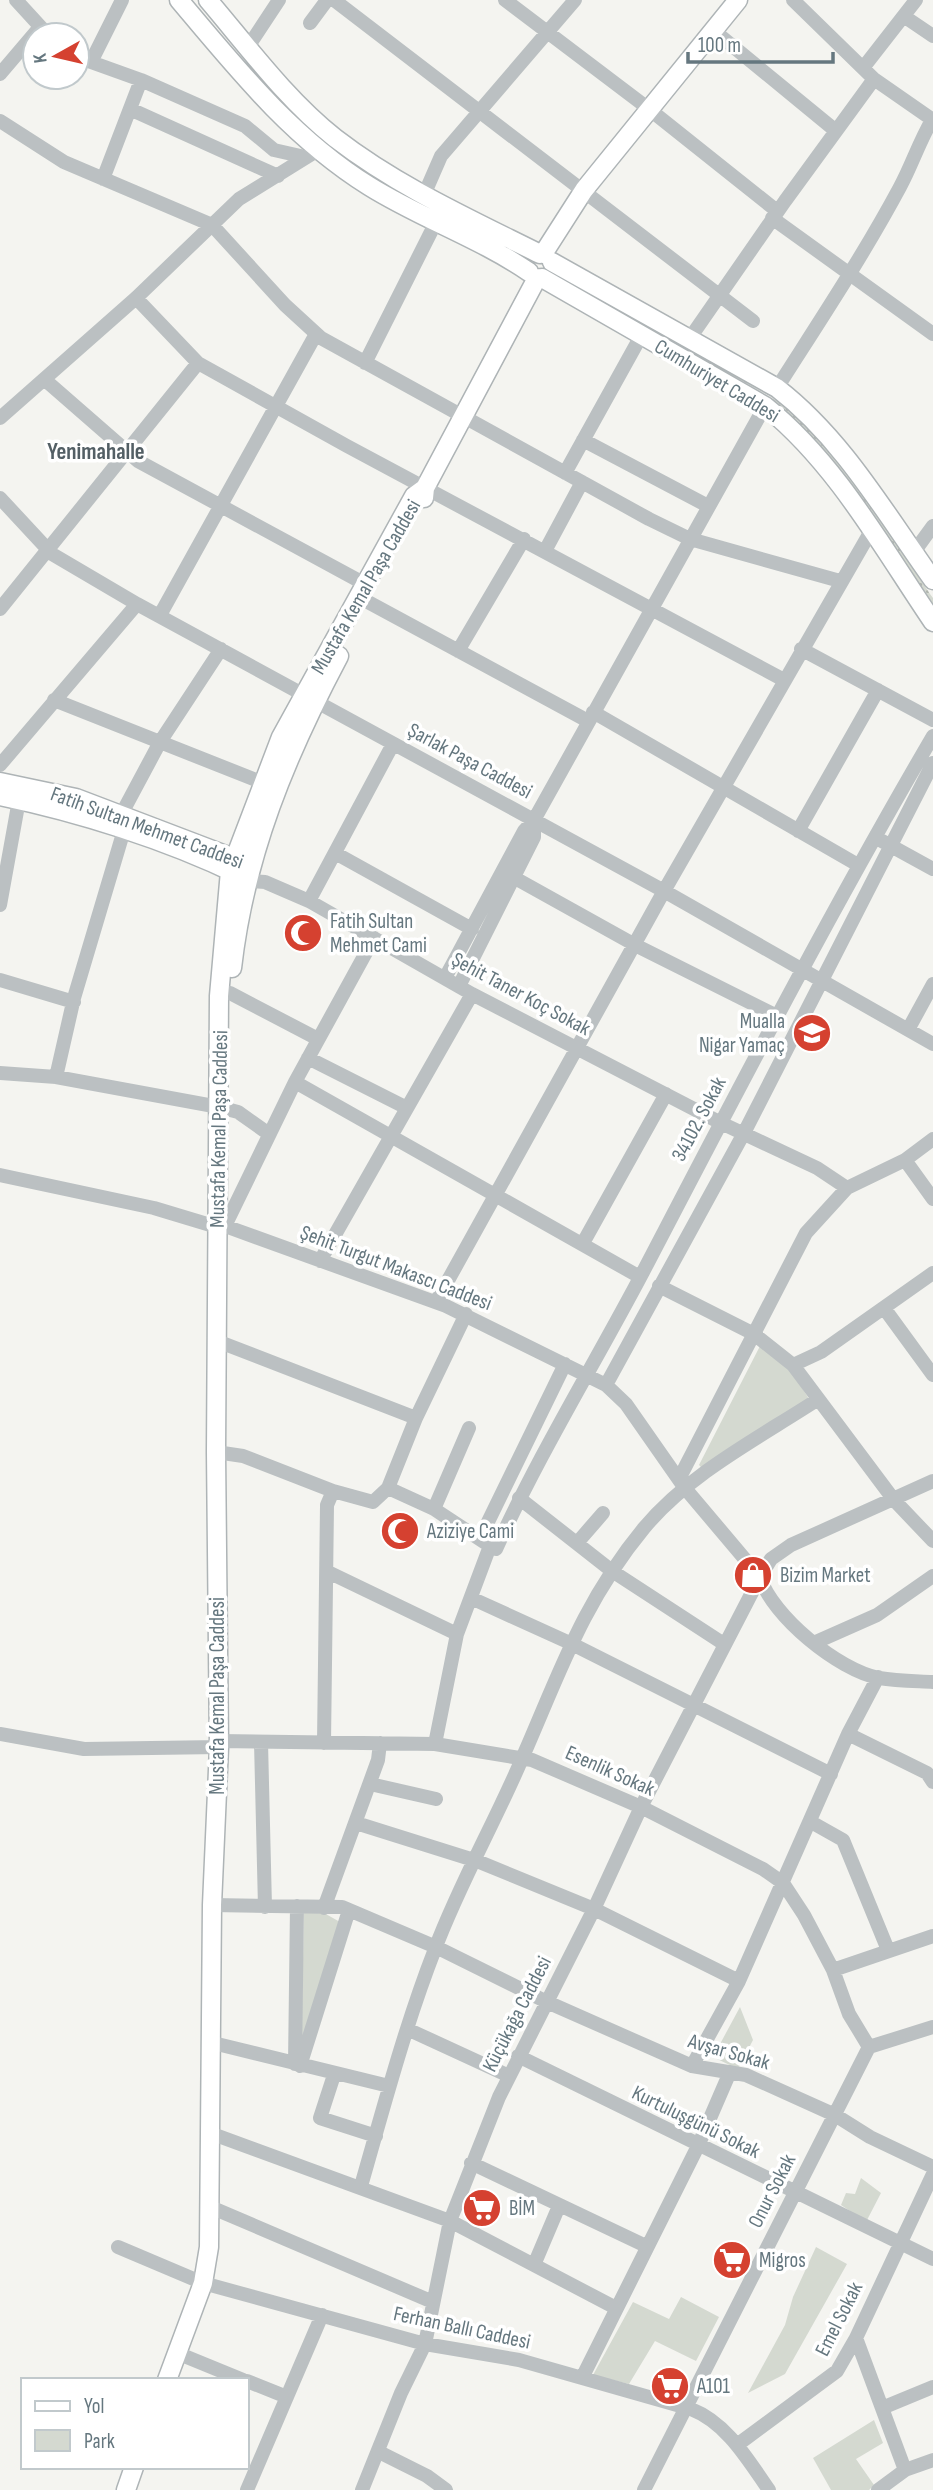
<svg xmlns="http://www.w3.org/2000/svg" width="933" height="2490" font-family="'Sofia Sans Condensed',sans-serif">
<defs>
<pattern id="grass-dots" width="8" height="8" patternUnits="userSpaceOnUse" patternTransform="scale(1.75)"><rect width="8" height="8" fill="#d4d9d0"/><path d="M2 2h.1M6 6h.1" fill="none" stroke="#b0b5ae" stroke-width="1.8" stroke-linecap="round"/></pattern>
</defs>
<rect width="100%" height="100%" fill="#f4f4f0"/>
<!-- grass -->
<path fill="url(#grass-dots)" d="M563 279 769 391 768 395 559 281Z
M773 399C818 413 903 555 933 598V609L817 442 772 403Z"/>
<!-- green -->
<path fill="#d4d9d0" d="M760 1346 789 1367 809 1399 704 1470 699 1465Z
M304 1912 324 1913 340 1922 301 2051Z
M740 2007 753 2040 738 2069 713 2057Z
M861 2178 881 2193 866 2222 841 2205 846 2193 855 2194Z
M816 2247 847 2264 785 2374 748 2393 785 2325 793 2297Z
M681 2297 719 2317 696 2361 655 2341 629 2384 593 2375 633 2302 669 2319Z
M874 2420 883 2443 856 2459 874 2485 869 2490H831L813 2458Z"/>
<g fill="none" stroke-linecap="round" stroke-linejoin="round">
<!-- major casing -->
<g stroke="#aeb4b6" stroke-width="21">
<path id="major" d="M179 0C237 69 292 138 369 186 420 218 479 238 529 272
M208 0C248 47 286 99 335 138 397 186 470 219 540 254
M543 254 584 190 738 0
M552 262 777 388C843 439 885 513 933 580
M542 278 765 406C836 463 882 547 933 622
M424 498 425 488 537 278
M0 782 76 798 244 862
M0 796C78 812 167 840 239 875
M232 968C245 854 286 756 339 656
M167 2380 203 2283 209 2247 212 1905 219 1747 216 1452 219 996 230 871 281 737 414 496 425 488
M126 2490 134 2467"/>
</g>
<!-- minor -->
<path stroke="#bbc0c2" stroke-width="14" d="M16 0 48 35
M334 0 753 321
M505 0 649 109 777 211
M793 0 874 79 933 120
M905 17 933 36
M310 23 327 0
M713 30 836 131
M248 47 279 0
M77 57 141 80 245 126 274 150 305 157
M91 62 122 0
M863 68 916 0
M0 74 40 27
M130 109 278 176
M0 121 64 162 212 225 285 305 321 338 649 519 690 539 840 581
M103 179 141 80
M424 195 441 156 575 0
M772 218 933 334
M136 298 198 363 347 446 784 680
M690 338 785 201 874 79
M365 363 436 222
M44 379 138 461 365 584
M777 388C819 322 863 256 900 187 912 165 919 142 932 120
M0 418 136 298 239 199 318 150
M583 440 708 506
M565 473 641 336
M0 498 52 554 137 604 664 891 933 1044
M545 551 582 482
M914 552 933 526
M368 602 588 721
M0 609 198 363
M160 615 316 334
M801 649 933 720
M458 651 524 539
M54 700 261 782
M593 712 858 865
M0 765 137 604
M121 815 160 742 221 649
M534 820 765 406
M798 831 878 690
M882 841 933 869
M335 853 472 929
M513 877 637 946 777 1016
M250 881 265 882 309 901 472 994 721 1123 817 1168 847 1188
M309 901 393 744
M0 905 19 800
M445 978 524 831 534 820V837L459 986
M0 980 74 1002
M230 993 318 1039
M909 1028 933 984
M308 1058 407 1108
M0 1073 56 1077 219 1107 238 1112 269 1134
M56 1077 74 998 124 830
M295 1082 640 1277
M905 1160 933 1199
M0 1175 154 1208 217 1227 225 1226 446 1306 606 1385 626 1404 684 1487 760 1577C772 1616 838 1670 879 1678 897 1681 915 1681 933 1682
M225 1226 295 1082 374 938
M583 1243 666 1094
M320 1261 472 994
M659 1286 754 1334 793 1365 894 1500 933 1541
M436 1302 664 891 871 531
M884 1308 933 1375
M217 1341 416 1418
M793 1365 821 1352 933 1273
M606 1385 744 1133 933 763
M216 1452 243 1456 333 1491
M679 1479 806 1233 847 1188 905 1160 933 1139
M388 1488 434 1509 490 1546
M519 1498 612 1571 724 1644
M434 1509 469 1428
M577 1543 603 1513
M490 1546 485 1528 565 1364
M328 1572 457 1634
M471 1598 570 1643 831 1774
M816 1642 877 1615 933 1576
M0 1734 84 1749 219 1747
M848 1734 927 1773 933 1782
M219 1741 435 1744 532 1760 641 1807 763 1869 783 1883 804 1915 833 1970 849 2014 869 2047
M261 1742 265 1907
M324 1743 327 1505 333 1491 373 1502 388 1488 416 1418 466 1314
M435 1744 457 1634 490 1546 496 1549C539 1454 594 1365 643 1272 737 1092 830 912 933 736
M370 1784 436 1799
M811 1822 843 1840 888 1950
M356 1823 477 1861 594 1909 739 1981
M212 1905 342 1907 436 1947 547 2002 692 2066 746 2075 835 2115 870 2137 933 2167
M324 1908 378 1760 380 1743
M833 1970 933 1936
M407 2029 509 2076
M209 2042 389 2086
M518 2056 933 2259
M295 2064 297 1906
M300 2066 349 1910
M692 2066 739 1981 848 1734 878 1677
M334 2075 320 2118 376 2136
M210 2133 450 2221 616 2308
M471 2163 646 2246
M361 2186C384 2106 405 2026 435 1949 459 1885 494 1824 521 1761 559 1675 582 1603 644 1528 690 1473 757 1439 817 1400
M208 2206 433 2302
M118 2247 203 2283 425 2344 519 2360 691 2409C727 2423 748 2460 769 2490
M534 2265 559 2206
M856 2338 905 2470
M177 2353 243 2380
M582 2378 698 2146 730 2072
M247 2381 287 2397
M882 2408 933 2387
M737 2445 837 2371 856 2338 933 2174
M379 2452 427 2476 446 2490
M247 2490 322 2315
M362 2490 401 2393 425 2344 450 2221 499 2097 594 1909 641 1807 760 1577 771 1559 791 1545 933 1481
M644 2490 869 2047 933 2027
M878 2490 905 2470 933 2460"/>
<!-- major -->
<use href="#major" stroke="#fff" stroke-width="18"/>
</g>
<!-- icons -->
<defs>
<g id="mosque-disc" transform="scale(2.0125)"><circle r="9.5" fill="#d54130" stroke="#fff"/><path d="M3.5-4.9A6 6 0 1 0 3.5 4.9A5 5 0 1 1 3.5-4.9Z" fill="#fff"/></g>
<g id="school-disc" transform="scale(2.0125)"><circle r="9.5" fill="#d54130" stroke="#fff"/><path d="M0-5L7-2L0 1L-7-2ZM-4 1L0 2.5L4 1V4Q0 6-4 4Z" fill="#fff"/></g>
<g id="shop-disc" transform="scale(2.0125)"><circle r="9.5" fill="#d54130" stroke="#fff"/><path d="M-5-2.5h2.3a2.7 3.5 0 0 1 5.4 0H5L5.5 6h-11ZM-1.5-2.5h3a1.5 2.3 0 0 0-3 0Z" fill="#fff"/></g>
<g id="supermarket-disc" transform="scale(2.0125)"><circle r="9.5" fill="#d54130" stroke="#fff"/><path d="M-6-5.5h2.5l.6 2H6L4.5 2H-2.5L-4.4-4H-6ZM-1.5 3.2a1.3 1.3 0 1 0 .1 0ZM3 3.2a1.3 1.3 0 1 0 .1 0Z" fill="#fff"/></g>
</defs>
<g fill-rule="evenodd">
<use href="#mosque-disc" x="303" y="933"/>
<use href="#school-disc" x="812" y="1033"/>
<use href="#mosque-disc" x="400" y="1531"/>
<use href="#shop-disc" x="753" y="1575"/>
<use href="#supermarket-disc" x="482" y="2208"/>
<use href="#supermarket-disc" x="732" y="2260"/>
<use href="#supermarket-disc" x="670" y="2386"/>
</g>
<g text-anchor="middle" dominant-baseline="central" stroke-width="7" stroke-linejoin="round" paint-order="stroke">
<!-- street labels -->
<g font-size="21" fill="#65777f" stroke="#fff">
<text transform="translate(717 381) rotate(31)">Cumhuriyet Caddesi</text>
<text transform="translate(366 587) rotate(-60)">Mustafa Kemal Paşa Caddesi</text>
<text transform="translate(470 761) rotate(28)">Şarlak Paşa Caddesi</text>
<text transform="translate(147 828) rotate(20)">Fatih Sultan Mehmet Caddesi</text>
<text transform="translate(521 994) rotate(28)">Şehit Taner Koç Sokak</text>
<text transform="translate(699 1119) rotate(-62)">34102. Sokak</text>
<text transform="translate(219 1129) rotate(-89)">Mustafa Kemal Paşa Caddesi</text>
<text transform="translate(396 1268) rotate(21)">Şehit Turgut Makascı Caddesi</text>
<text transform="translate(217 1696) rotate(-90)">Mustafa Kemal Paşa Caddesi</text>
<text transform="translate(610 1771) rotate(24)">Esenlik Sokak</text>
<text transform="translate(517 2014) rotate(-63)">Küçükağa Caddesi</text>
<text transform="translate(729 2052) rotate(16)">Avşar Sokak</text>
<text transform="translate(696 2122) rotate(26)">Kurtuluşgünü Sokak</text>
<text transform="translate(772 2191) rotate(-63)">Onur Sokak</text>
<text transform="translate(839 2319) rotate(-63)">Emel Sokak</text>
<text transform="translate(462 2328) rotate(12)">Ferhan Ballı Caddesi</text>
</g>
<!-- poi labels -->
<g font-size="21" fill="#65777f" stroke="#fff" text-anchor="start">
<text x="330" y="921">Fatih Sultan<tspan x="330" dy="24">Mehmet Cami</tspan></text>
<text x="785" y="1021" text-anchor="end">Mualla<tspan x="785" dy="24">Nigar Yamaç</tspan></text>
<text x="427" y="1531">Aziziye Cami</text>
<text x="780" y="1575">Bizim Market</text>
<text x="509" y="2208">BİM</text>
<text x="759" y="2260">Migros</text>
<text x="697" y="2386">A101</text>
</g>
<!-- neighbourhood labels -->
<g font-size="23" font-weight="bold" fill="#535f65" stroke="#fff">
<text x="96" y="452">Yenimahalle</text>
</g>
</g>
<!-- legend -->
<rect x="21" y="2378" width="228" height="91" fill="#ffffff" stroke="#c1c9cc" stroke-width="2"/>
<rect x="35" y="2401" width="35" height="10" fill="#ffffff" stroke="#c1c9cc" stroke-width="2"/>
<text x="84" y="2413" font-size="21" fill="#65777f">Yol</text>
<rect x="35" y="2430" width="35" height="21" fill="#d4d9d0" stroke="#c1c9cc" stroke-width="2"/>
<text x="84" y="2448" font-size="21" fill="#65777f">Park</text>
<!-- north arrow -->
<g transform="translate(56 56) rotate(262)"><circle r="33" fill="#ffffff" stroke="#c1c9cc" stroke-width="2"/>
<path d="M0-5L12 26L0 18L-12 26Z" fill="#d54130"/>
<text y="-10" font-size="19" font-weight="bold" text-anchor="middle" fill="#65777f">K</text>
</g>
<!-- scale -->
<path d="M688 52v10h145v-10" fill="none" stroke="#65777f" stroke-width="3.5"/>
<text x="698" y="52" font-size="21" fill="#65777f" stroke="#ffffff" stroke-width="5" paint-order="stroke">100 m</text>
</svg>
